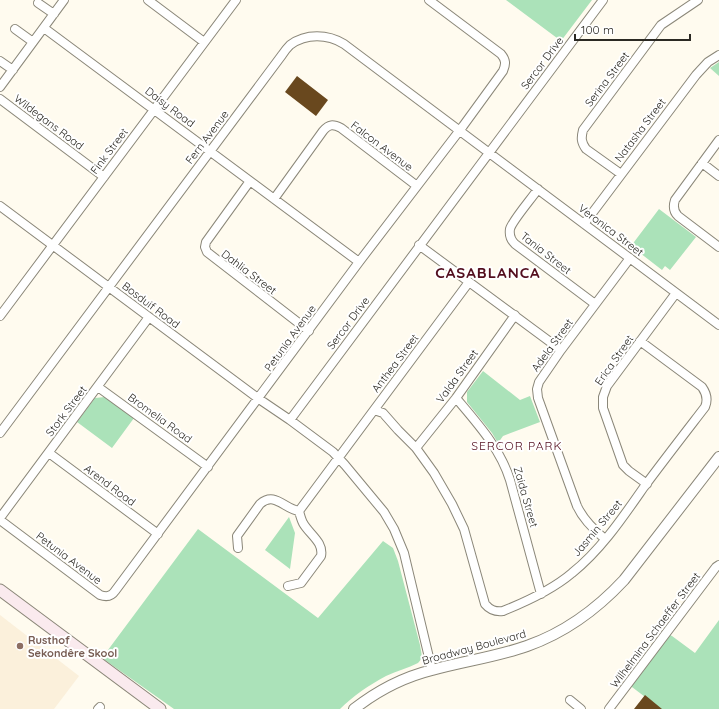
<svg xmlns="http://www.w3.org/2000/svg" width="719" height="709" font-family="Quicksand,sans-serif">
<rect width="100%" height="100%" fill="#fffbef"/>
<!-- education -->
<path fill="#fbf0db" d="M0 615 79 676 54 709H0Z"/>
<!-- green -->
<path fill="#abe2b9" d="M506 0H592L561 41Z
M719 62V76L710 68Z
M659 209 696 237 670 270 665 266 662 270 631 246Z
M483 371 520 400 530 396 540 422 503 436 498 443 492 433 467 402V392Z
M105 397 134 418 112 448 77 422 95 398Z
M289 517 295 533 290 569 265 550Z
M198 529 318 618 383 541 393 548 398 561 420 645C421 652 424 658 418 663 408 668 397 671 386 676 369 685 353 696 340 709H174L102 658Z
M719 620V709H661L628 684 666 633 672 636 695 653Z"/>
<!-- building -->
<path fill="#69481e" d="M297 76 328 100 316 116 285 92Z
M645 695 662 709H634Z"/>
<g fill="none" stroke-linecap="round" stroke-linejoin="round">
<!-- minor casing -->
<g stroke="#8b8779" stroke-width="10">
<path id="minor" d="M148 0 204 42
M38 3 54 14
M44 28 359 262
M15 29 33 42
M0 61 13 70
M0 87 64 0
M0 99 104 177
M719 140 675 200C673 206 673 211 678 216L719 247
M702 163 719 176
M621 174 586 149C581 142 581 138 583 130L661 25 698 0
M250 181 206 242 205 247 207 252 309 331
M538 189C532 198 512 221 510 229 509 235 511 240 515 244L595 304
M274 199 323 131C329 124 333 124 341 128L417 186
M0 206 259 399 290 420 333 452 345 465 384 512 394 529 404 553 432 670
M584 224 696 75 708 62 719 55
M419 245 561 350
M0 316 236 0
M98 387 208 467
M456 398C477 423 500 448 510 480L541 594
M374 410 383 413 398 430 416 448 434 473 452 504 464 529 485 604C490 610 495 612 503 611 528 601 552 590 572 573 601 550 623 517 644 487 664 460 685 433 705 407 708 400 707 394 702 387L640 341
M290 420 603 0
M0 433 282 55C284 52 287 48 290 45 306 33 328 34 344 44L719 325
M416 448 456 398 515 315
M49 453 158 534
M647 484 629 471 623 465 603 408V397L607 386 676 293
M0 518 149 317
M0 520 100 595C106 597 111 597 115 591L359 262 463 126 503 71C506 64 506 60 501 54L429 0
M605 539C594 530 583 519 577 506L538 398 537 389 539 382 561 350 630 258
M238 548 237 536 260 504C275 491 284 509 299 511
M288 586 301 583 321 556C324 542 309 534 303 523 301 519 300 515 299 511L469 282
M570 700 581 709
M98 709 100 707
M609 709 716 567 719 565"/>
</g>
<!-- tertiary casing -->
<g stroke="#8b8779" stroke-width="12">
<path id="tertiary" d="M354 709C377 691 404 677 432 670 464 661 496 657 527 646 564 633 597 609 624 580L719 457"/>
</g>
<!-- secondary casing -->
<g stroke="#8b8779" stroke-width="13">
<path id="secondary" d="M0 590 160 709"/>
</g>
<!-- minor -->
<use href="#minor" stroke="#fff" stroke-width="8"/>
<!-- tertiary -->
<use href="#tertiary" stroke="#fff" stroke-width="10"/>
<!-- secondary -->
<use href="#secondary" stroke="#faeaee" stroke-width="11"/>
</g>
<!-- markers -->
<circle fill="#8d6e63" stroke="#fff" stroke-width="1.5" cx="20" cy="646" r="4"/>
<g text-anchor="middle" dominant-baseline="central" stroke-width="4" stroke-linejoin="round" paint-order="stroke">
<!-- street labels -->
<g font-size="11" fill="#2b2923" stroke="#fff">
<text transform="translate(542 63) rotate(-53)">Sercor Drive</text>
<text transform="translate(607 79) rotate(-53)">Serina Street</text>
<text transform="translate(170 107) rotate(37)">Daisy Road</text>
<text transform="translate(49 122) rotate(37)">Wildegans Road</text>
<text transform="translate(640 130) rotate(-53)">Natasha Street</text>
<text transform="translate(207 137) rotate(-53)">Fern Avenue</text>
<text transform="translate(382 146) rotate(37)">Falcon Avenue</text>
<text transform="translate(109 151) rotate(-53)">Fink Street</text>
<text transform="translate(611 230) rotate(37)">Veronica Street</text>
<text transform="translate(546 253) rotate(38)">Tania Street</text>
<text transform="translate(249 272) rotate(37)">Dahlia Street</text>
<text transform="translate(151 305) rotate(37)">Bosduif Road</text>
<text transform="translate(348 323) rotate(-53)">Sercor Drive</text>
<text transform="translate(290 338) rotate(-54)">Petunia Avenue</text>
<text transform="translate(552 345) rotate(-54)">Adela Street</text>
<text transform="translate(614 360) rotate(-55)">Erica Street</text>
<text transform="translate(395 363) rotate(-53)">Anthea Street</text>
<text transform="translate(457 376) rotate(-54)">Valda Street</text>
<text transform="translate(66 411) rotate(-53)">Stork Street</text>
<text transform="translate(160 418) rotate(36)">Bromelia Road</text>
<text transform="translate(110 485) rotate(37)">Arend Road</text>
<text transform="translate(526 497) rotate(74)">Zaida Street</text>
<text transform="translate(597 528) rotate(-50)">Jasmin Street</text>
<text transform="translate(69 558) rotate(37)">Petunia Avenue</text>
<text transform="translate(655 630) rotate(-53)">Wilhelmina Schaeffer Street</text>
<text transform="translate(474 647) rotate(-15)">Broadway Boulevard</text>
</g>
<!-- education labels -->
<g font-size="11" font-weight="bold" fill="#785e54" stroke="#fff" text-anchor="start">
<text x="28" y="640">Rusthof<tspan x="28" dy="13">Sekondêre Skool</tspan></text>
</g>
<!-- neighbourhood labels -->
<g font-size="12" letter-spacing="1" fill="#530e1f" stroke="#fff">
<text x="517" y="445">SERCOR PARK</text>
</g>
<!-- district labels -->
<g font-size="15" font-weight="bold" letter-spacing="1" fill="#530e1f" stroke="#fff">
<text x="488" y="272">CASABLANCA</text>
</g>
</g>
<!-- scale -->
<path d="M575 34v6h115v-6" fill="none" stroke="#2b2923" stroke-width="2"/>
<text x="581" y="34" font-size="12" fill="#2b2923" stroke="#ffffff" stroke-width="3" paint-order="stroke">100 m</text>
</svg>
